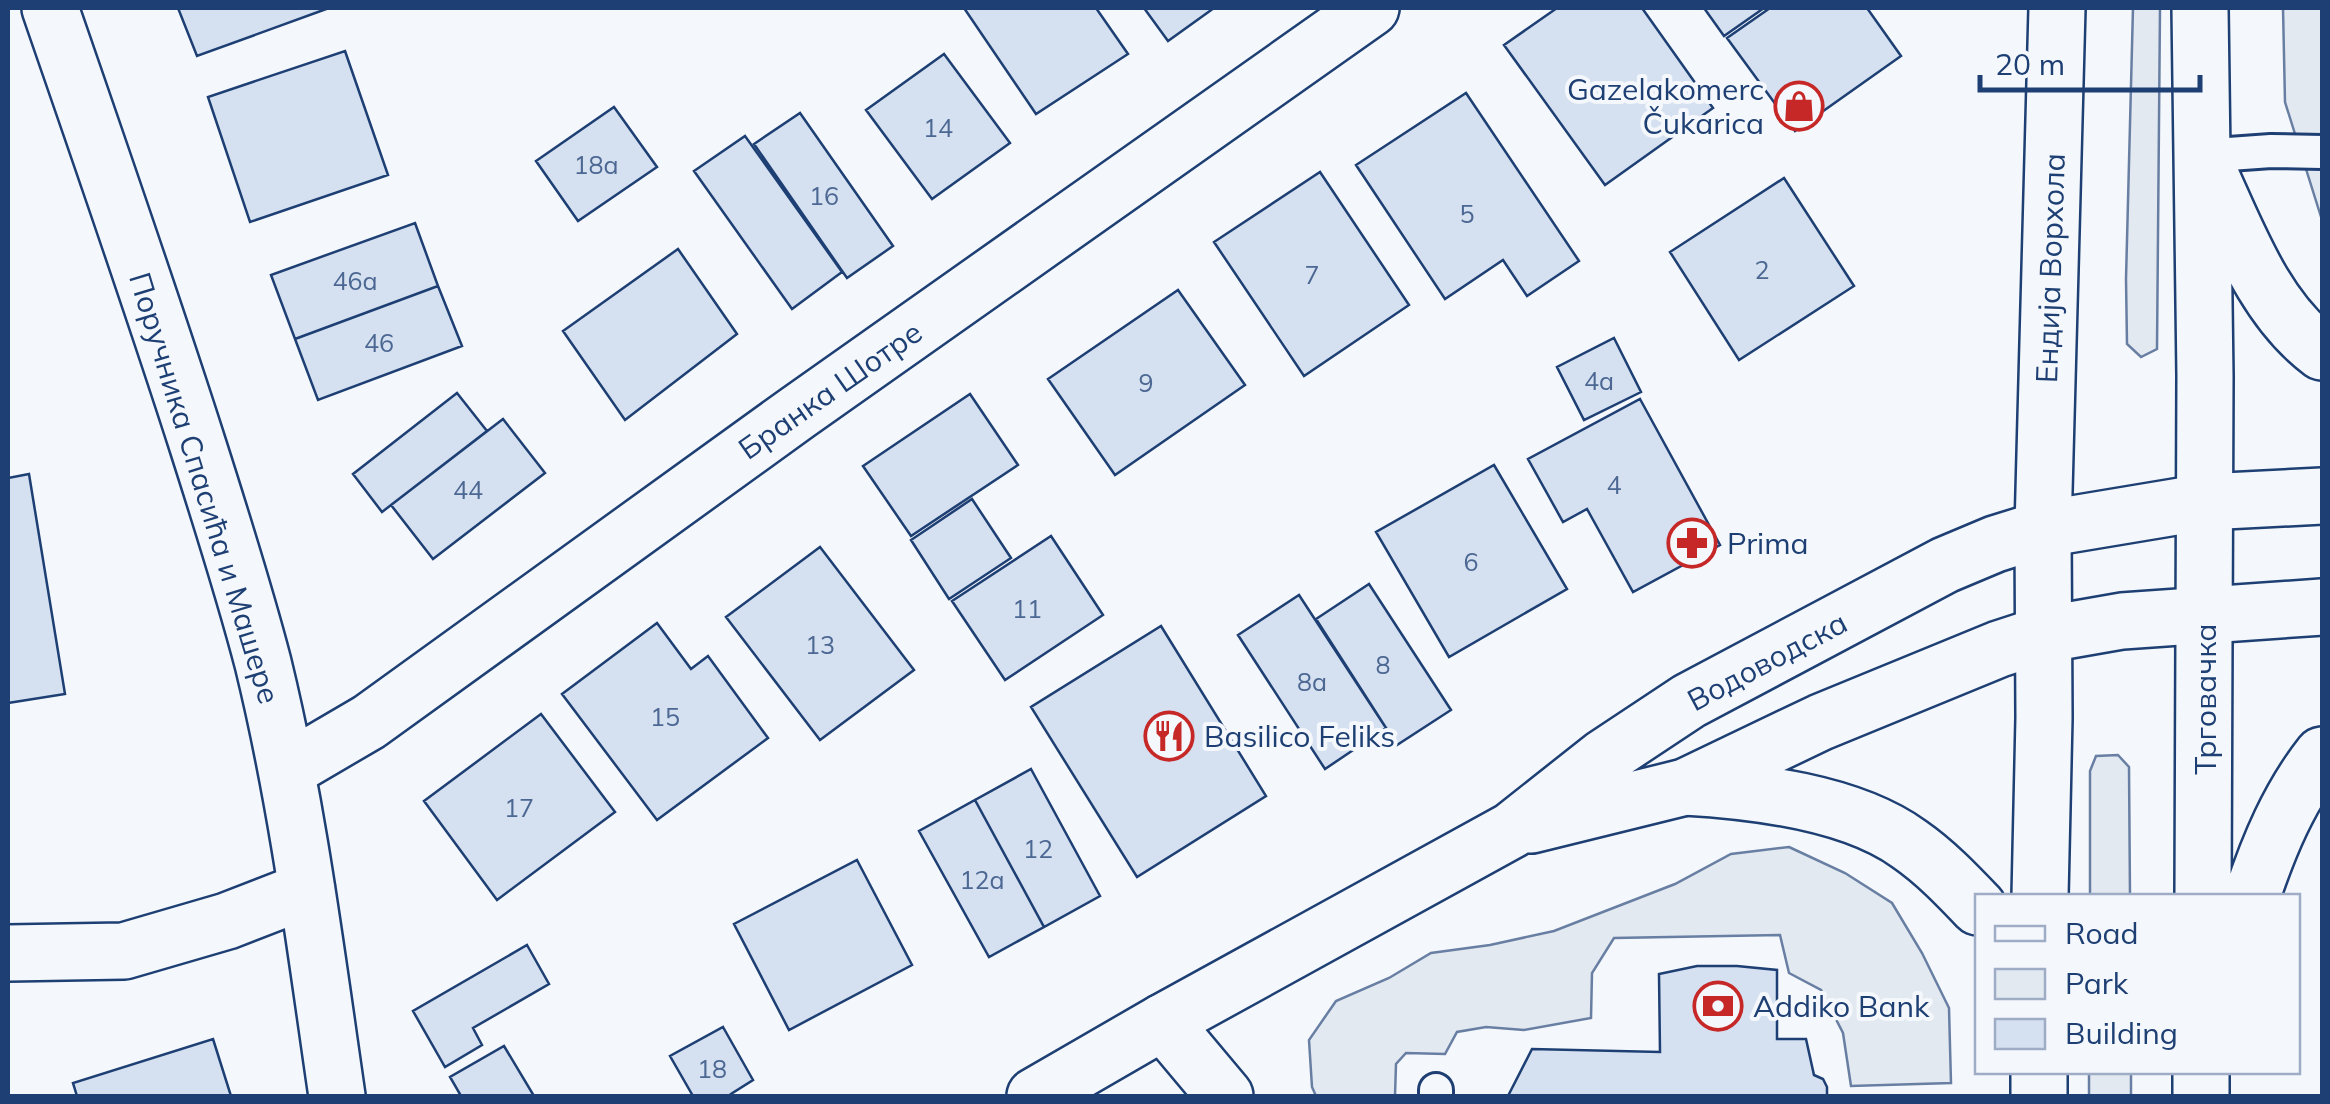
<svg xmlns="http://www.w3.org/2000/svg" width="2330" height="1104" font-family="Mulish,sans-serif">
<rect width="100%" height="100%" fill="#f4f7fb"/>
<!-- green -->
<path fill="#e3e9f0" stroke="#687fa3" stroke-width="2.5" d="M2133 8H2160L2157 349 2141 357 2127 344 2126 279Z
M2283 8H2322V220L2285 102Z
M2118 755 2129 767 2130 896H2090V771L2096 756Z
M1789 847 1845 873 1892 903 1922 953 1949 1008 1951 1083 1851 1086 1843 1033 1821 990 1789 973 1780 935 1614 938 1592 973 1591 1018 1524 1030 1486 1027 1457 1032 1445 1054 1406 1053 1396 1064 1395 1096H1316L1312 1087 1309 1040 1336 1001 1389 978 1431 953 1490 945 1554 931 1675 884 1731 854Z
M2089 1072H2131V1096H2089Z"/>
<!-- building -->
<path fill="#d5e0f0" stroke="#1d3f73" stroke-width="2.5" d="M178 8H329L197 56Z
M964 8H1096L1128 54 1036 114Z
M1144 8H1214L1168 41Z
M1557 8H1642L1713 108 1605 185 1504 45Z
M1704 8H1764L1724 36Z
M1770 8H1867L1901 56 1795 131 1727 38Z
M345 51 388 175 250 222 208 97Z
M944 54 1010 143 932 199 866 110Z
M1466 93 1579 261 1527 296 1503 260 1445 299 1356 165Z
M614 107 657 167 578 221 536 161Z
M800 113 893 246 847 278 754 144Z
M745 136 842 272 792 309 694 171Z
M1320 172 1409 305 1304 376 1214 242Z
M1784 178 1854 286 1739 360 1670 252Z
M415 223 438 286 295 339 271 275Z
M678 249 737 334 625 420 563 331Z
M438 286 462 346 318 400 295 339Z
M1178 290 1245 385 1115 475 1048 379Z
M1614 338 1641 392 1584 420 1557 367Z
M457 393 487 431 382 512 353 474Z
M970 394 1018 465 911 536 863 466Z
M1640 399 1720 545 1633 592 1587 509 1563 522 1528 459Z
M503 419 545 473 433 559 391 505Z
M1494 465 1567 589 1449 657 1376 532Z
M29 474 65 694 8 703V478Z
M972 499 1011 558 949 599 911 540Z
M1051 536 1103 615 1005 680 952 601Z
M820 547 914 670 820 740 726 617Z
M1369 584 1451 710 1397 745 1316 619Z
M1299 595 1386 728 1325 769 1238 635Z
M657 623 691 669 708 656 768 738 657 820 562 694Z
M1161 626 1266 796 1137 877 1031 707Z
M541 714 615 812 497 900 424 801Z
M1031 769 1100 896 1044 927 975 800Z
M975 800 1044 927 989 957 919 831Z
M857 860 912 965 789 1030 734 924Z
M527 945 549 984 473 1028 482 1045 445 1067 413 1011Z
M1697 966H1737L1777 970V1039H1806L1814 1075 1823 1079 1827 1087V1096H1508L1532 1049 1660 1052 1659 974Z
M723 1027 753 1080 731 1094 732 1096H693L670 1056Z
M213 1039 231 1096H77L73 1083Z
M504 1046 534 1096H461L450 1077Z"/>
<g fill="none" stroke-linecap="round" stroke-linejoin="round">
<!-- service casing -->
<g stroke="#1d3f73" stroke-width="38">
<path id="service" d="M2201 156 2271 151 2322 152
M1436 1096V1090"/>
</g>
<!-- minor casing -->
<g stroke="#1d3f73" stroke-width="60">
<path id="minor" d="M50 8C100 153 151 299 198 446 221 518 244 590 263 663 298 806 316 952 337 1096
M287 770 369 722 797 413 1371 8
M8 953 124 951 227 921 307 890
M1163 1022 1225 1096"/>
</g>
<!-- tertiary casing -->
<g stroke="#1d3f73" stroke-width="60">
<path id="tertiary" d="M1531 825 1685 787 1821 722 1999 649 2042 635
M1035 1096 1163 1022 1512 830 1603 758 1689 701 1945 565 1995 544 2043 529"/>
</g>
<!-- secondary casing -->
<g stroke="#1d3f73" stroke-width="60">
<path id="secondary" d="M2043 529 2205 502 2322 496
M2042 635 2122 621 2322 607"/>
</g>
<!-- primary casing -->
<g stroke="#1d3f73" stroke-width="60">
<path id="primary" d="M2200 8 2205 376 2203 896
M2209 172C2238 235 2265 310 2322 352
M1685 787C1755 791 1851 802 1909 844 1935 862 1956 884 1978 907
M2040 896 2044 718 2043 529 2057 8
M2252 896C2269 845 2289 797 2322 755
M2039 1072V1096
M2201 1096V1072"/>
</g>
<!-- service -->
<use href="#service" stroke="#f4f7fb" stroke-width="32"/>
<!-- minor -->
<use href="#minor" stroke="#f4f7fb" stroke-width="55"/>
<!-- tertiary -->
<use href="#tertiary" stroke="#f4f7fb" stroke-width="55"/>
<!-- secondary -->
<use href="#secondary" stroke="#f4f7fb" stroke-width="55"/>
<!-- primary -->
<use href="#primary" stroke="#f4f7fb" stroke-width="55"/>
</g>
<!-- icons -->
<defs>
<g id="shop-ring" transform="scale(2.5)"><circle r="9.5" fill="#f4f7fb" stroke="#c62828" stroke-width="1.5"/><path d="M-5-2.5h2.3a2.7 3.5 0 0 1 5.4 0H5L5.5 6h-11ZM-1.5-2.5h3a1.5 2.3 0 0 0-3 0Z" fill="#c62828"/></g>
<g id="pharmacy-ring" transform="scale(2.5)"><circle r="9.5" fill="#f4f7fb" stroke="#c62828" stroke-width="1.5"/><path d="M-2-6h4v4h4v4h-4v4h-4v-4h-4v-4h4Z" fill="#c62828"/></g>
<g id="restaurant-ring" transform="scale(2.5)"><circle r="9.5" fill="#f4f7fb" stroke="#c62828" stroke-width="1.5"/><path d="M-5-6h1v4h1v-4h1v4h1v-4h1v5L-1.5 .5V6h-2V.5L-5-1ZM5-6V6H3V1.5H1.5Q1.5-4 5-6Z" fill="#c62828"/></g>
<g id="bank-ring" transform="scale(2.5)"><circle r="9.5" fill="#f4f7fb" stroke="#c62828" stroke-width="1.5"/><path d="M-6-4H6V4H-6ZM0-2.3a2.3 2.3 0 1 0 0 4.6a2.3 2.3 0 1 0 0-4.6Z" fill="#c62828"/></g>
</defs>
<g fill-rule="evenodd">
<use href="#shop-ring" x="1799" y="106"/>
<use href="#pharmacy-ring" x="1692" y="543"/>
<use href="#restaurant-ring" x="1169" y="736"/>
<use href="#bank-ring" x="1718" y="1006"/>
</g>
<g text-anchor="middle" dominant-baseline="central" stroke-width="8" stroke-linejoin="round" paint-order="stroke">
<!-- number labels -->
<g font-size="25" fill="#4b6792">
<text x="938" y="127">14</text>
<text x="596" y="164">18a</text>
<text x="824" y="195">16</text>
<text x="1467" y="213">5</text>
<text x="1762" y="269">2</text>
<text x="1312" y="274">7</text>
<text x="355" y="280">46a</text>
<text x="379" y="342">46</text>
<text x="1599" y="380">4a</text>
<text x="1146" y="382">9</text>
<text x="1614" y="484">4</text>
<text x="468" y="489">44</text>
<text x="1471" y="561">6</text>
<text x="1027" y="608">11</text>
<text x="820" y="644">13</text>
<text x="1383" y="664">8</text>
<text x="1312" y="681">8a</text>
<text x="665" y="716">15</text>
<text x="519" y="807">17</text>
<text x="1038" y="848">12</text>
<text x="982" y="879">12a</text>
<text x="712" y="1068">18</text>
</g>
<!-- poi labels -->
<g font-size="30" fill="#1d3f73" stroke="#f4f7fb" text-anchor="start">
<text x="1764" y="89" text-anchor="end">Gazelakomerc<tspan x="1764" dy="34">Čukarica</tspan></text>
<text x="1727" y="543">Prima</text>
<text x="1204" y="736">Basilico Feliks</text>
<text x="1753" y="1006">Addiko Bank</text>
</g>
<!-- street labels -->
<g font-size="30" fill="#1d3f73" stroke="#f4f7fb">
<text transform="translate(2050 268) rotate(-88)">Ендија Ворхола</text>
<text transform="translate(830 390) rotate(-35)">Бранка Шотре</text>
<text transform="translate(205 488) rotate(73)">Поручника Спасића и Машере</text>
<text transform="translate(1767 661) rotate(-28)">Водоводска</text>
<text transform="translate(2205 699) rotate(-90)">Трговачка</text>
</g>
</g>
<!-- border -->
<rect width="2330" height="1104" fill="none" stroke="#1d3f73" stroke-width="20"/>
<!-- legend -->
<rect x="1975" y="894" width="325" height="180" fill="#f4f7fb" stroke="#9eadc5" stroke-width="2.5"/>
<rect x="1995" y="926" width="50" height="15" fill="#f4f7fb" stroke="#9eadc5" stroke-width="2.5"/>
<text x="2065" y="944" font-size="30" fill="#1d3f73">Road</text>
<rect x="1995" y="969" width="50" height="30" fill="#e3e9f0" stroke="#9eadc5" stroke-width="2.5"/>
<text x="2065" y="994" font-size="30" fill="#1d3f73">Park</text>
<rect x="1995" y="1019" width="50" height="30" fill="#d5e0f0" stroke="#9eadc5" stroke-width="2.5"/>
<text x="2065" y="1044" font-size="30" fill="#1d3f73">Building</text>
<!-- scale -->
<path d="M1980 75v15h220v-15" fill="none" stroke="#1d3f73" stroke-width="5"/>
<text x="1995" y="75" font-size="30" fill="#1d3f73" stroke="#f4f7fb" stroke-width="8" paint-order="stroke">20 m</text>
</svg>
